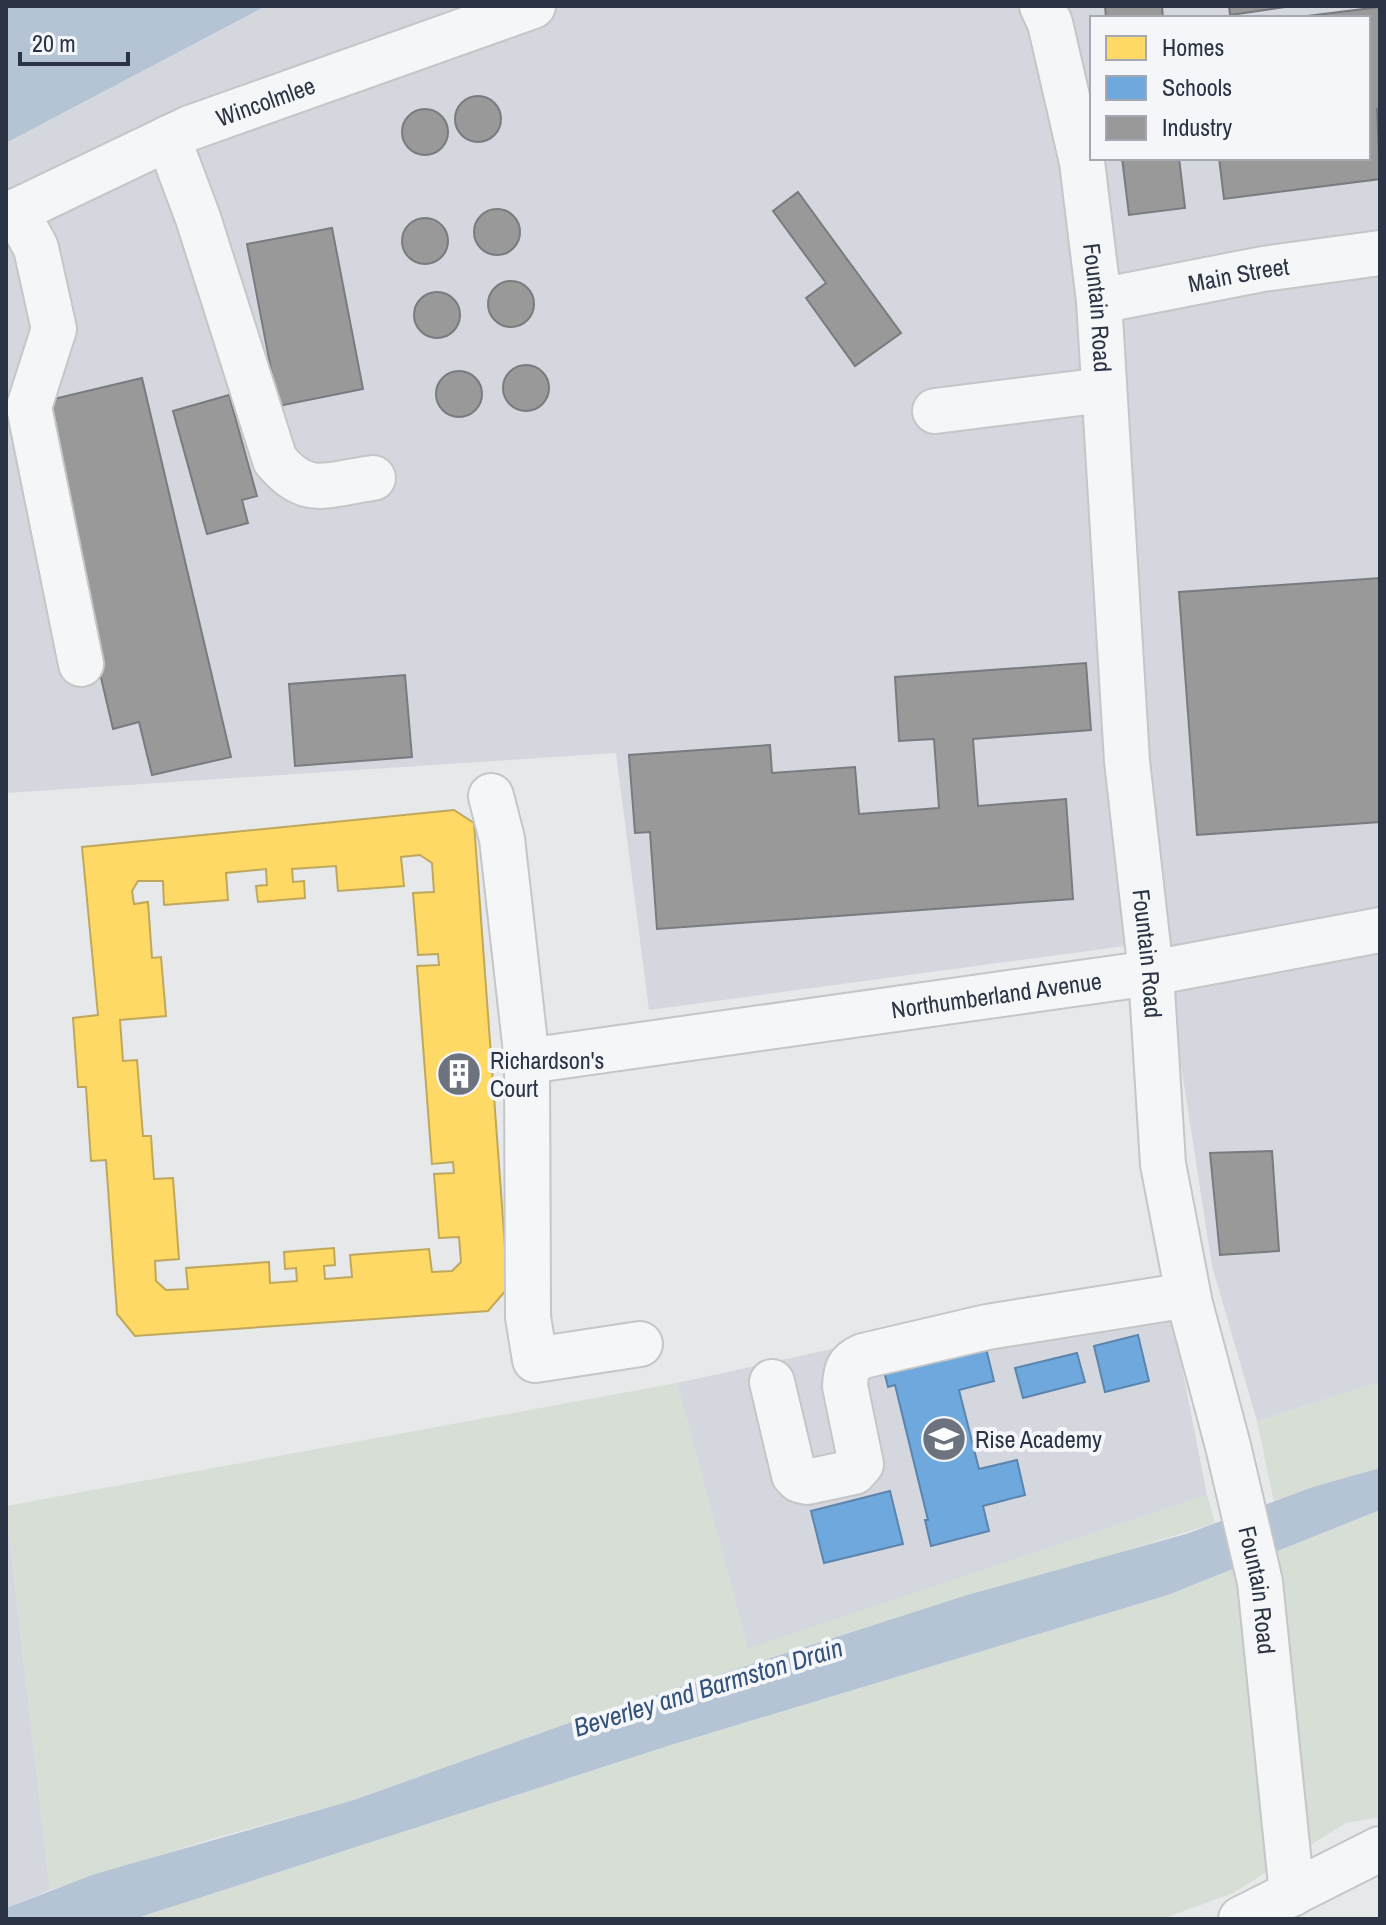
<svg xmlns="http://www.w3.org/2000/svg" width="1386" height="1925" font-family="'Archivo Narrow',sans-serif">
<rect width="100%" height="100%" fill="#e6e8ea"/>
<!-- built -->
<path fill="#d4d7dd" fill-rule="evenodd" d="M266 6H1380V1382L1257 1421 1212 1266 1162 941 649 1010 616 753 6 793V143ZM1092 18H1368V158H1092Z
M1164 1276 1207 1495 748 1649 677 1383Z
M6 1508 50 1890 6 1908Z"/>
<!-- green -->
<path fill="#d6ded6" d="M1380 1382V1468L1314 1487 1274 1502 1257 1421Z
M677 1383 748 1649 1207 1495 1215 1523 566 1724 354 1800 215 1838 50 1890 6 1506Z
M1380 1510V1817L1346 1823 1233 1893 1162 1919H134L674 1744 1168 1595Z"/>
<!-- water -->
<path fill="#b4c4d5" d="M6 6H266L6 143Z
M1380 1468V1510L1168 1595 674 1744 134 1919H6V1908L95 1874 354 1800 566 1724 964 1596 1186 1534 1313 1487Z"/>
<!-- homes -->
<path fill="#ffd966" stroke="#bfa85c" stroke-width="2" fill-rule="evenodd" d="M454 810 474 823 508 1288 488 1311 135 1336 117 1314 106 1160 91 1161 86 1087H78L73 1018 98 1015 82 847ZM420 855 432 863 434 892 413 893 418 955 438 954 439 965 417 966 432 1164 453 1162 454 1173 434 1174 439 1238 459 1237 461 1262 452 1271 432 1272 429 1249 350 1255 352 1277 325 1279 324 1266 335 1265 334 1248 284 1252 285 1269 296 1268 297 1281 270 1283 269 1262 186 1268 188 1289 166 1290 156 1281 155 1261 179 1259 173 1178 154 1179 151 1136H143L137 1060 123 1061 120 1020 166 1016 161 957 152 958 148 902 134 904 132 891 138 881H163L164 905 228 900 226 873 266 869 267 885 256 886 258 902 305 898 304 881 293 882 292 869 336 866 338 891 404 886 401 857Z"/>
<!-- schools -->
<path fill="#6fa8dc" stroke="#5b85af" stroke-width="2" d="M1138 1335 1149 1381 1105 1392 1094 1346Z
M984 1340 994 1381 959 1390 979 1469 1017 1460 1025 1495 983 1506 989 1531 931 1546 925 1520H928L895 1385 888 1387 881 1359Z
M1077 1353 1085 1382 1023 1398 1015 1368Z
M890 1491 903 1544 824 1563 811 1511Z"/>
<!-- industry -->
<path fill="#999" stroke="#787b80" stroke-width="2" d="M1105 6H1162L1163 18H1106Z
M1229 6H1292L1230 15Z
M1380 7V108L1377 109 1380 179 1224 199 1219 158H1368V18H1291Z
M455 119a23 23 0 1 1 46 0a23 23 0 1 1-46 0Z
M402 132a23 23 0 1 1 46 0a23 23 0 1 1-46 0Z
M1122 158H1179L1185 208 1129 215Z
M798 192 901 333 855 366 806 298 826 283 773 211Z
M474 232a23 23 0 1 1 46 0a23 23 0 1 1-46 0Z
M402 241a23 23 0 1 1 46 0a23 23 0 1 1-46 0Z
M332 228 363 389 278 406 247 244Z
M488 304a23 23 0 1 1 46 0a23 23 0 1 1-46 0Z
M414 315a23 23 0 1 1 46 0a23 23 0 1 1-46 0Z
M503 388a23 23 0 1 1 46 0a23 23 0 1 1-46 0Z
M436 394a23 23 0 1 1 46 0a23 23 0 1 1-46 0Z
M142 378 231 757 152 775 139 722 113 729 37 403Z
M229 395 257 496 242 500 248 523 207 534 173 411Z
M1380 578V822L1197 835 1179 592Z
M1086 663 1091 730 973 739 978 806 1066 799 1073 899 657 929 650 832 635 833 629 755 770 745 772 773 855 767 859 814 939 808 934 739 899 741 895 677Z
M405 675 412 757 295 766 289 684Z
M1272 1151 1279 1251 1220 1255 1210 1153Z"/>
<g fill="none" stroke-linecap="round" stroke-linejoin="round">
<!-- minor casing -->
<g stroke="#c4c6c8" stroke-width="48">
<g id="minor">
<path id="s1" d="M1042 6 1050 23 1082 162 1099 301 1127 761 1151 973 1163 1164 1190 1304 1228 1446 1260 1582 1292 1894"/>
<path d="M168 138 198 218 275 460C307 499 327 484 373 478"/>
<path d="M16 211 36 248 54 329 29 407 81 664"/>
<path id="s2" d="M6 216 190 128 533 6"/>
<path id="s3" d="M1099 301 1263 269 1380 253"/>
<path d="M935 411 1104 390"/>
<path d="M491 796 502 839 527 1061 528 1317 535 1360 640 1344"/>
<path id="s4" d="M527 1061 1151 973 1380 930"/>
<path d="M772 1382 794 1475 799 1480 807 1482 854 1472 861 1464 845 1386C846 1369 848 1363 863 1356L987 1327 1188 1295"/>
<path d="M1241 1919 1380 1849"/>
</g>
</g>
<!-- minor -->
<use href="#minor" stroke="#f5f6f7" stroke-width="44"/>
</g>
<!-- icons -->
<defs>
<g id="building-disc" transform="scale(2.3)"><circle r="9.5" fill="#6c737f" stroke="#f4f6f9"/><path d="M-4-6H4V6H1V3H-1V6H-4ZM-2.5-4.3h1.7v1.8h-1.7ZM.8-4.3h1.7v1.8H.8ZM-2.5-1h1.7V.8h-1.7ZM.8-1h1.7V.8H.8Z" fill="#fff"/></g>
<g id="school-disc" transform="scale(2.3)"><circle r="9.5" fill="#6c737f" stroke="#f4f6f9"/><path d="M0-5L7-2L0 1L-7-2ZM-4 1L0 2.5L4 1V4Q0 6-4 4Z" fill="#fff"/></g>
</defs>
<g fill-rule="evenodd">
<use href="#building-disc" x="459" y="1074"/>
<use href="#school-disc" x="944" y="1439"/>
</g>
<g text-anchor="middle" dominant-baseline="central" stroke-width="8" stroke-linejoin="round" paint-order="stroke">
<!-- street labels -->
<g font-size="24" fill="#2b3445" stroke="#f4f6f9">
<text stroke="none"><textPath href="#s2" startOffset="284">Wincolmlee</textPath></text>
<text stroke="none"><textPath href="#s3" startOffset="142">Main Street</textPath></text>
<text stroke="none"><textPath href="#s1" startOffset="308">Fountain Road</textPath></text>
<text stroke="none"><textPath href="#s1" startOffset="956">Fountain Road</textPath></text>
<text stroke="none"><textPath href="#s4" startOffset="474">Northumberland Avenue</textPath></text>
<text stroke="none"><textPath href="#s1" startOffset="1604">Fountain Road</textPath></text>
</g>
<!-- poi labels -->
<g font-size="24" fill="#2b3445" stroke="#f4f6f9" text-anchor="start">
<text x="490" y="1060">Richardson's<tspan x="490" dy="28">Court</tspan></text>
<text x="975" y="1439">Rise Academy</text>
</g>
<!-- water labels -->
<g font-size="26" font-style="italic" fill="#34527a" stroke="#f4f6f9">
<text transform="translate(708 1687) rotate(-17)">Beverley and Barmston Drain</text>
</g>
</g>
<!-- border -->
<rect width="1386" height="1925" fill="none" stroke="#2b3445" stroke-width="16"/>
<!-- legend -->
<rect x="1090" y="16" width="280" height="144" fill="#f4f6f9" stroke="#a4a8b1" stroke-width="2"/>
<rect x="1106" y="36" width="40" height="24" fill="#ffd966" stroke="#a4a8b1" stroke-width="2"/>
<text x="1162" y="56" font-size="24" fill="#2b3445">Homes</text>
<rect x="1106" y="76" width="40" height="24" fill="#6fa8dc" stroke="#a4a8b1" stroke-width="2"/>
<text x="1162" y="96" font-size="24" fill="#2b3445">Schools</text>
<rect x="1106" y="116" width="40" height="24" fill="#999999" stroke="#a4a8b1" stroke-width="2"/>
<text x="1162" y="136" font-size="24" fill="#2b3445">Industry</text>
<!-- scale -->
<path d="M20 52v12h108v-12" fill="none" stroke="#2b3445" stroke-width="4"/>
<text x="32" y="52" font-size="24" fill="#2b3445" stroke="#f4f6f9" stroke-width="6" paint-order="stroke">20 m</text>
</svg>
